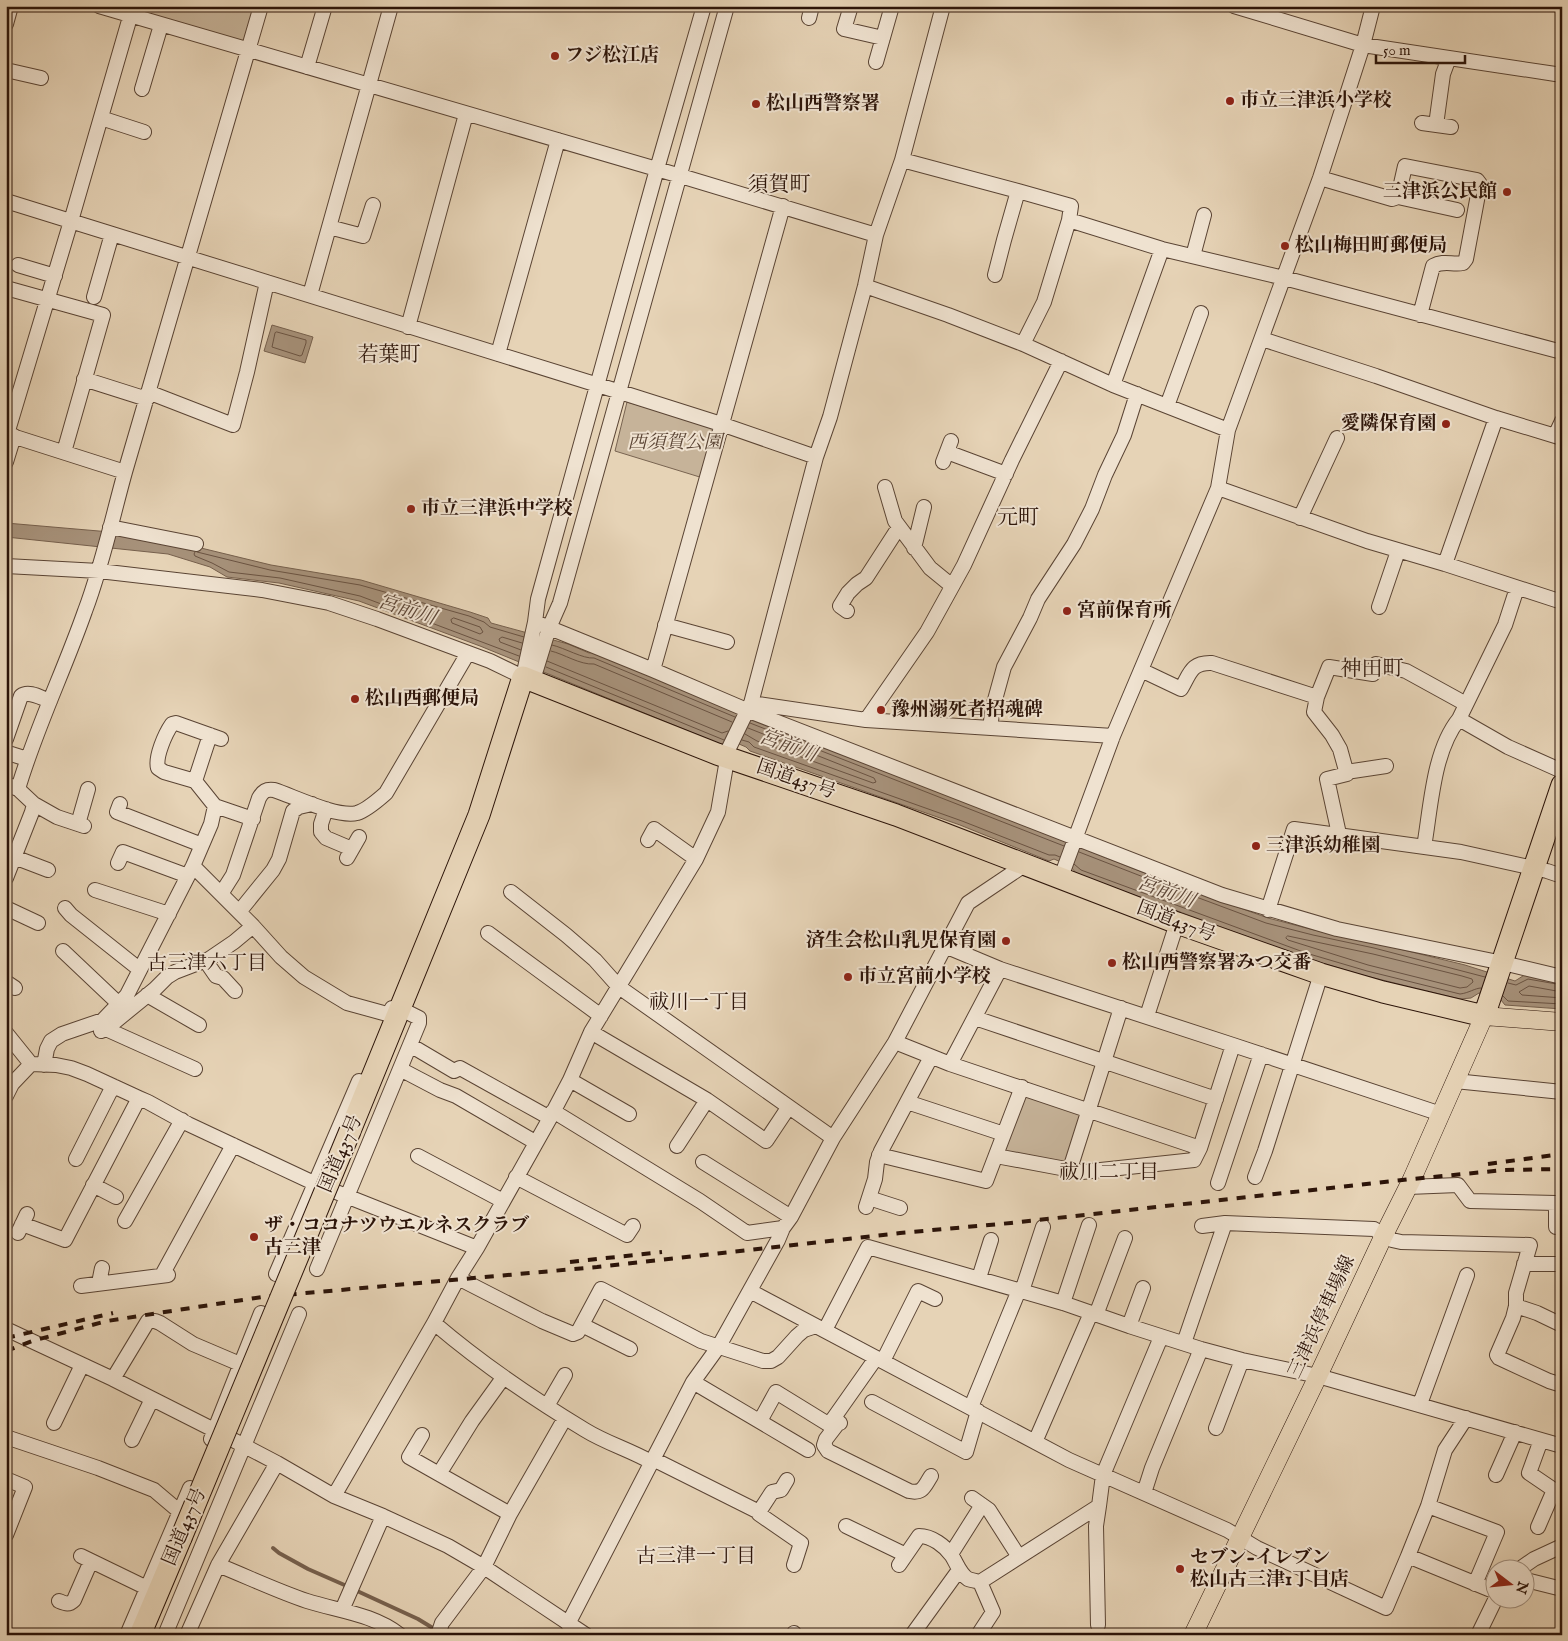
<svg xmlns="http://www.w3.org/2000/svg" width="1568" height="1641" font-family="'IM FELL English','Noto Serif JP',serif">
<rect width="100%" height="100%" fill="#e6d3b6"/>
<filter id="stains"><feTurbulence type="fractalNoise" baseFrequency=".004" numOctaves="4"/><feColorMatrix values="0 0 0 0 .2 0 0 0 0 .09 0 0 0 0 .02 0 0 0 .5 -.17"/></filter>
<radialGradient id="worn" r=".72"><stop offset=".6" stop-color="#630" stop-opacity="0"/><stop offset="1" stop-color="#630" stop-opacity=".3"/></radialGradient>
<!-- green -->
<path fill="#c6b399" stroke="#796451" d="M116 6H257L246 44Z
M627 402 717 428 703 478 615 451Z
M1024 1091 1086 1112 1069 1165 1001 1153Z"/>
<!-- water -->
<path fill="#a7927b" stroke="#76604d" d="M272 325 313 337 305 363 264 351Z
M6 523 122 533 168 540 271 565 361 580 470 612 488 618 491 623 568 644 589 653 594 652 745 715 1165 881 1268 918 1314 930 1375 943 1465 965 1515 981 1526 974 1562 981V1009L1505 1005 1501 1000 1479 993 1471 998 1460 999 1366 976 1305 958 1077 874 1070 866 1054 859 1049 861 960 825 750 751 746 747 732 741 725 746 480 646 359 601 279 583 227 577 210 567 168 554 6 537Z"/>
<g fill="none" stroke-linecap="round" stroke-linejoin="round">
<!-- shore -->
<path stroke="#6a5342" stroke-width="1" d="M277 332 306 340V343L302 355 300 356 272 347 275 333Z
M195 552 194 554 195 556 212 563 229 572 280 578 360 596 519 656
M197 552 270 570 360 585 469 616 484 622 490 627 524 637
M454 618 480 627 483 632 480 634 452 623 451 620Z
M552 645C565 648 583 659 594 658L735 717
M521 650 500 642 499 639 502 637 522 643
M551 651C564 654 580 665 594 664L732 722
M547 661 722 733 728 731
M546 667 724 740
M750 723 1064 846
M745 734 757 741 873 783 876 782 874 778 748 728
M742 740 749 742 754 747 962 821 1049 855H1055L1060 857
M1079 852 1164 885 1266 923 1313 935 1374 948 1485 977
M1074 864 1081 870 1306 953 1367 971 1460 994C1469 993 1475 988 1481 988
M1288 936 1373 954 1462 976 1472 979 1473 982 1467 987 1460 988 1368 965 1288 940 1286 938Z
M1508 983 1516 985 1528 979 1562 985
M1562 992 1529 986 1519 992 1522 995 1562 998
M1503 996 1508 1001 1562 1004"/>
<!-- stream -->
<path stroke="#76604d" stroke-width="4" d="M273 1548 279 1553 308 1569 349 1587
M355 1590 418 1619 436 1630"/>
<!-- minor casing -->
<g stroke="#5a4434" stroke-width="16">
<path id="minor" d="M99 6 684 177 876 235
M851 6 844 29 883 38
M1234 6 1363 45 1562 75
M809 18 812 6
M6 24 11 6
M876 62 892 6
M307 67 325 6
M6 70 41 78
M142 89 161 25
M101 118 144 132
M1422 123 1451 127
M1436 125 1443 74 1449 58
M902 160 1018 191 1071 206 1069 220 1162 249 1284 278 1562 352
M1320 178 1392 199 1398 197 1457 210
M1398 197 1405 166 1477 180 1480 184 1466 259 1463 263C1452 265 1444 260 1433 266L1420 315
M6 201 598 385 721 424 816 457
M329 227 363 236 373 205
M1193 256 1204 215
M18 265 55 276
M995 275 1004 240 1018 191
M865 286 948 315 1023 344 1113 385 1228 430
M6 288 103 315 64 452
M310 295 391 6
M94 297 112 234
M408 327 466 114
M1262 339 1376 376 1496 418 1562 438
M1023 344 1044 302 1069 220
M498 354 558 140
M84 379 147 399
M1113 385 1162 249
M148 392 233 425 247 372 267 282
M1167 406 1201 313
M6 434 125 472
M7 434 71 221 130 17
M1555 436 1562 421
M947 452 1006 474
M6 462 14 436
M943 462 951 441
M885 487 895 521 930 568 952 586
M1218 488 1367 541 1445 564 1562 602
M1300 518 1337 438
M110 527 196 544
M914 548 924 507
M1445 564 1496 418
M6 566 99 571 262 590 329 603 377 619 490 661 523 677 535 622 538 599 657 169 704 6
M1379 607 1398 551
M847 611 840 606 848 593 857 584 866 578 899 527
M535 622 653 670 749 711 1222 895 1337 929 1503 963 1562 977
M665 625 727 642
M653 670 783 206
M1141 670 1181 689C1190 674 1191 662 1212 663L1317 697 1329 667 1373 674 1376 664 1406 671 1466 704
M533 680 549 628 560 603 727 6
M1317 697 1314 712 1332 735 1340 749 1347 774 1327 779 1339 834
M751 703 866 720 1113 736
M1459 719 1508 747 1562 771
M866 720 927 632 964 565 1012 460 1061 361
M990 728 993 707 1004 667 1030 618 1038 599 1074 544 1092 509 1105 475 1124 435 1137 394
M6 739 21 696C29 690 41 698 50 701
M221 739 176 723 172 724C165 734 155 757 158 768L164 772 195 781 215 806 253 819
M6 751 8 753 27 759
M1346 772 1386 766
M195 781 210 735
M6 784 18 789
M34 804 57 817 84 826
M120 804 117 812 202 845
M326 809 321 824V832L326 838 352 849
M78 824 88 789
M648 840 654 829 696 859
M1424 847C1431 807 1433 751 1459 719L1505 625 1517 588
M14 857 48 870
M347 858 359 837
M118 863 123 852 188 876
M193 866 253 926 281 957 304 977 347 1003 387 1014
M1061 877 1113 736 1218 488 1228 430 1320 178 1363 45 1373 6
M6 878 32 812 34 804 18 789C36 728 64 671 85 611 102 566 112 519 125 472L261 6
M95 890 169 914
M511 892 566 935 595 960 619 987 833 1138
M221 894 233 875 259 798C263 791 266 789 274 790 293 796 337 818 357 813 367 810 378 800 386 793L468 653
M6 908 38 923
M65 908 71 915 139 969
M1268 910 1294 829 1461 852 1547 871 1562 876
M239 912 273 870 279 859 293 811 299 807 312 804
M488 933 601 1016
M945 946 1000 969 1233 1045 1441 1114
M63 951 119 1004
M205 960 216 976 223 978 235 991
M6 982 15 988
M147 995 199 1025
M1147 1016 1177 923
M975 1018 1216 1099
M106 1029 195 1069
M101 1031 106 1029 155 989 167 977 175 972 209 959 234 942 253 926
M591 1032 707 1100 766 1141 788 1108
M6 1033 31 1064
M895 1042 950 1064 1200 1148
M410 1045 454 1071 460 1068 550 1118
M950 1064 1000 969
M44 1065 47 1049 51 1041 62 1034 103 1020 127 995 193 866 211 824 215 806
M400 1069 440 1090 456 1096 535 1142
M570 1080 629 1114
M1455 1081 1562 1092
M6 1096 12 1084 31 1064 56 1065 71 1068 87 1074 139 1098 148 1102 188 1124 316 1184 477 1248
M907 1102 1004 1134
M553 1111 700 1201 747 1233 783 1228
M677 1146 707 1100
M879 1155 986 1181 1022 1087
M418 1156 503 1201
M996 1156 1082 1172 1194 1160 1200 1148 1233 1045
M76 1159 113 1086
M703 1162 791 1217
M1070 1169 1121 1008
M516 1177 627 1235 633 1226
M1255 1177 1265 1151 1321 974
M1218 1183 1261 1054
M93 1185 116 1197
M1408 1187 1458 1185 1470 1201 1556 1203V1227H1562
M869 1198 900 1208
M866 1207 875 1179 877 1162 881 1151 931 1057
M125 1221 182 1120
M22 1224 65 1240 139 1098
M1202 1226 1225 1223 1374 1229 1392 1240 1401 1242 1530 1245 1516 1293V1306L1513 1318 1497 1355 1499 1358 1549 1381 1562 1385
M18 1233 27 1214
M1524 1264H1562
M317 1269 419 1023V1018L401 1009 392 1008
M276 1274 359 1081
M162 1275 233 1145
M458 1278 542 1321 573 1334 578 1332 601 1289 701 1341 763 1361H771L778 1357 797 1336 804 1330 816 1326
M979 1278 991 1240
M99 1283 102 1268
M81 1286 168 1275
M750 1291 1069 1460 1227 1530 1257 1548 1386 1608 1408 1556 1496 1592
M1022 1291 1043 1227
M1063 1303 1089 1225
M1516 1306 1537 1313 1562 1325
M1096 1315 1125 1238
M434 1323C482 1364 532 1398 585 1430 606 1443 630 1450 651 1462
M582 1325 630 1349
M1129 1326 1143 1288
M6 1329 113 1379 214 1430 277 1463 334 1496 383 1516 448 1546 484 1567 586 1635
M825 1330 868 1247 1063 1303 1129 1326 1201 1349 1242 1360 1318 1376 1562 1446
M1184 1343 1225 1223
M883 1361 918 1291 935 1299
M503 1378 472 1421 439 1474 510 1514
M113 1379 148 1321H155L160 1323 193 1344 240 1364
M693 1382 808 1450
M872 1402 966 1452 978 1411
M1420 1404 1467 1275
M547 1406 565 1375
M971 1407 1019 1290
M760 1421 776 1392 828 1424 833 1419
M839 1422 826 1439 824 1445 828 1451 909 1491C923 1494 924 1487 931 1476
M54 1423 82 1365
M840 1423 833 1419 876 1358
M1216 1428 1242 1360
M422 1435 409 1457 439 1474
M6 1437 98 1468 154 1490 180 1512
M211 1439 261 1313
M132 1440 152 1399
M1035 1442 1091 1313
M653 1459 759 1512V1514L801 1543 794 1565
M1496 1475 1515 1432
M6 1479 25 1487 6 1535
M1144 1493 1152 1468 1201 1349
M334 1496 434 1323 458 1278 477 1248 550 1118 570 1080 591 1032 696 859 718 812 729 748 745 715 749 711 816 457 830 417 865 286 876 235 902 160 943 6
M972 1498 989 1510 1019 1557
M1428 1506 1497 1532 1475 1584
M759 1512 772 1492 781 1490 787 1480
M846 1526 906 1555
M1538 1527 1554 1490 1529 1473 1541 1440
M951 1554 982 1505
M81 1556 147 1588
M1408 1556 1428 1506 1445 1450 1466 1418
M218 1565C248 1577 277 1591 307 1601 339 1611 373 1614 400 1635
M899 1565 919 1536C932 1536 945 1546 952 1556 957 1564 960 1574 968 1579 971 1580 976 1581 980 1582
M1521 1568 1534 1559 1562 1546
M1526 1580 1562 1589
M59 1601C66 1604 69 1605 74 1600L91 1561
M342 1610 383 1516
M568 1624 693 1382 719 1346 778 1240 783 1228 791 1217 833 1138 895 1042 968 903 1026 864
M1098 1625 1096 1526 1099 1506
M127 1635 190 1488
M165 1635 299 1314
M187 1635 218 1565 277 1463
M438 1635 442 1623 484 1567 510 1514 565 1418
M793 1635 794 1633
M912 1635 959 1570
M978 1635 993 1612 980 1582 1099 1506 1103 1475 1161 1337
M1478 1635 1496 1598"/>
</g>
<!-- major casing -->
<g stroke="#2c1409" stroke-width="19">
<path id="major" d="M1193 1635 1318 1376 1384 1235 1412 1179 1484 1016 1562 1022"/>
</g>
<!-- highway casing -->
<g stroke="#2c1409" stroke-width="23">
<path id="highway" d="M350 1131 479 815 523 677 717 754 896 815 1177 923 1321 974 1383 992 1484 1016 1562 785
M140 1635 181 1538"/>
</g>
<!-- minor -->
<use href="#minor" stroke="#efe2d0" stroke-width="14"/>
<!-- major -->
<use href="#major" stroke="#e6d3b6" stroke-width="18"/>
<!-- highway -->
<use href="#highway" stroke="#e6d3b6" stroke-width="21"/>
<!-- rail -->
<path stroke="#2c1409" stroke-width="4" stroke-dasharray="9 9" stroke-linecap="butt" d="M1488 1164 1562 1154
M570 1262 662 1252
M6 1338 113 1313
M6 1351 32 1341 107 1321 262 1297 597 1267 900 1233 1011 1223 1412 1179 1505 1170 1562 1169"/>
<!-- highway-bridge casing -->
<g stroke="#2c1409" stroke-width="23" stroke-linecap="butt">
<path id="highway-bridge" d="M181 1538 350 1131"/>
</g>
<!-- highway-bridge -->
<use href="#highway-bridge" stroke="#e6d3b6" stroke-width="21"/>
</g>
<!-- markers -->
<g fill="#8f2418" stroke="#efe2d0" stroke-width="2">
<circle cx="555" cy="56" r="5"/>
<circle cx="1230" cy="101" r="5"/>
<circle cx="756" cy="104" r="5"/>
<circle cx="1507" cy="192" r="5"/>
<circle cx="1285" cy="246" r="5"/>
<circle cx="1446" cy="424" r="5"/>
<circle cx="411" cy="509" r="5"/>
<circle cx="1067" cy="611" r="5"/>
<circle cx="355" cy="699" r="5"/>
<circle cx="881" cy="710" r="5"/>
<circle cx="1256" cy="846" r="5"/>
<circle cx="1006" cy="941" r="5"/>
<circle cx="1112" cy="963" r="5"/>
<circle cx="848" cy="977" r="5"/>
<circle cx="254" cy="1237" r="5"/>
<circle cx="1180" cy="1569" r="5"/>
</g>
<g text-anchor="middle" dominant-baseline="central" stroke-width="4" stroke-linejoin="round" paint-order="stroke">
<!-- poi labels -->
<g font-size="19" font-weight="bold" fill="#2c1409" stroke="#efe2d0" text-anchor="start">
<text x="565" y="56">フジ松江店</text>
<text x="1240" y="101">市立三津浜小学校</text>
<text x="766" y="104">松山西警察署</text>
<text x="1497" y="192" text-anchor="end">三津浜公民館</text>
<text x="1295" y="246">松山梅田町郵便局</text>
<text x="1436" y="424" text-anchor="end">愛隣保育園</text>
<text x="421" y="509">市立三津浜中学校</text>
<text x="1077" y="611">宮前保育所</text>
<text x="365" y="699">松山西郵便局</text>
<text x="891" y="710">豫州溺死者招魂碑</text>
<text x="1266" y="846">三津浜幼稚園</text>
<text x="996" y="941" text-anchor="end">済生会松山乳児保育園</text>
<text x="1122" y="963">松山西警察署みつ交番</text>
<text x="858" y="977">市立宮前小学校</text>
<text x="264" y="1226">ザ・ココナツウエルネスクラブ<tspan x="264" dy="22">古三津</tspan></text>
<text x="1190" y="1558">セブン-イレブン<tspan x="1190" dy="22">松山古三津1丁目店</tspan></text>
</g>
<!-- park labels -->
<g font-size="19" font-style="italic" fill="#5a4434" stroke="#efe2d0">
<text x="675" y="443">西須賀公園</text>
</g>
<!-- street labels -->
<g font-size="19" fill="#2c1409" stroke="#efe2d0">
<text transform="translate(796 780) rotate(19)">国道437号</text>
<text transform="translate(1176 922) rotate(21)">国道437号</text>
<text transform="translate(341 1154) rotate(-67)">国道437号</text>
<text transform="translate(1322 1317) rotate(-65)">三津浜停車場線</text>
<text transform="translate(185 1527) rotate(-67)">国道437号</text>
</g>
<!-- water labels -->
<g font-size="20" font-style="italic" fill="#5d4637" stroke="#efe2d0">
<text transform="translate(407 610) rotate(18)">宮前川</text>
<text transform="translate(788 746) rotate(20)">宮前川</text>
<text transform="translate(1166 892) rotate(20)">宮前川</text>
</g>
<!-- neighbourhood labels -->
<g font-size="20" fill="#2c1409" stroke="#efe2d0">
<text x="207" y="963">古三津六丁目</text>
<text x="699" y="1002">祓川一丁目</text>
<text x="1109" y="1172">祓川二丁目</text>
<text x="696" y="1556">古三津一丁目</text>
</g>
<!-- quarter labels -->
<g font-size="21" fill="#2c1409" stroke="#efe2d0">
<text x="779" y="185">須賀町</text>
<text x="389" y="355">若葉町</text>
<text x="1018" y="518">元町</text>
<text x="1372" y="669">神田町</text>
</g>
</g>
<!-- margin -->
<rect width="1568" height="1641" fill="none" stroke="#e6d3b6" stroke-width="25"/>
<rect x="8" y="8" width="1553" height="1626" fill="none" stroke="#2c1409" stroke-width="2.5"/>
<rect x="12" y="12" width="1543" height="1616" fill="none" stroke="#2c1409"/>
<!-- north arrow -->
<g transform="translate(1510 1584) rotate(106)"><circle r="24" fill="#efe2d0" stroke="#a19080"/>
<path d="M0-4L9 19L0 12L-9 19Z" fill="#8f2418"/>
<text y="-8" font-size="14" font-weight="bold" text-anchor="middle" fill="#2c1409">N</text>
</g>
<!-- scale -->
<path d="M1376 55v8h89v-8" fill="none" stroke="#2c1409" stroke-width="2.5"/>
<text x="1383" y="55" font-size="15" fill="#2c1409" stroke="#efe2d0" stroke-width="4" paint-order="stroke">50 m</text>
<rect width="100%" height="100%" filter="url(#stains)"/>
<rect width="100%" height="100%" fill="url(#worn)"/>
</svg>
